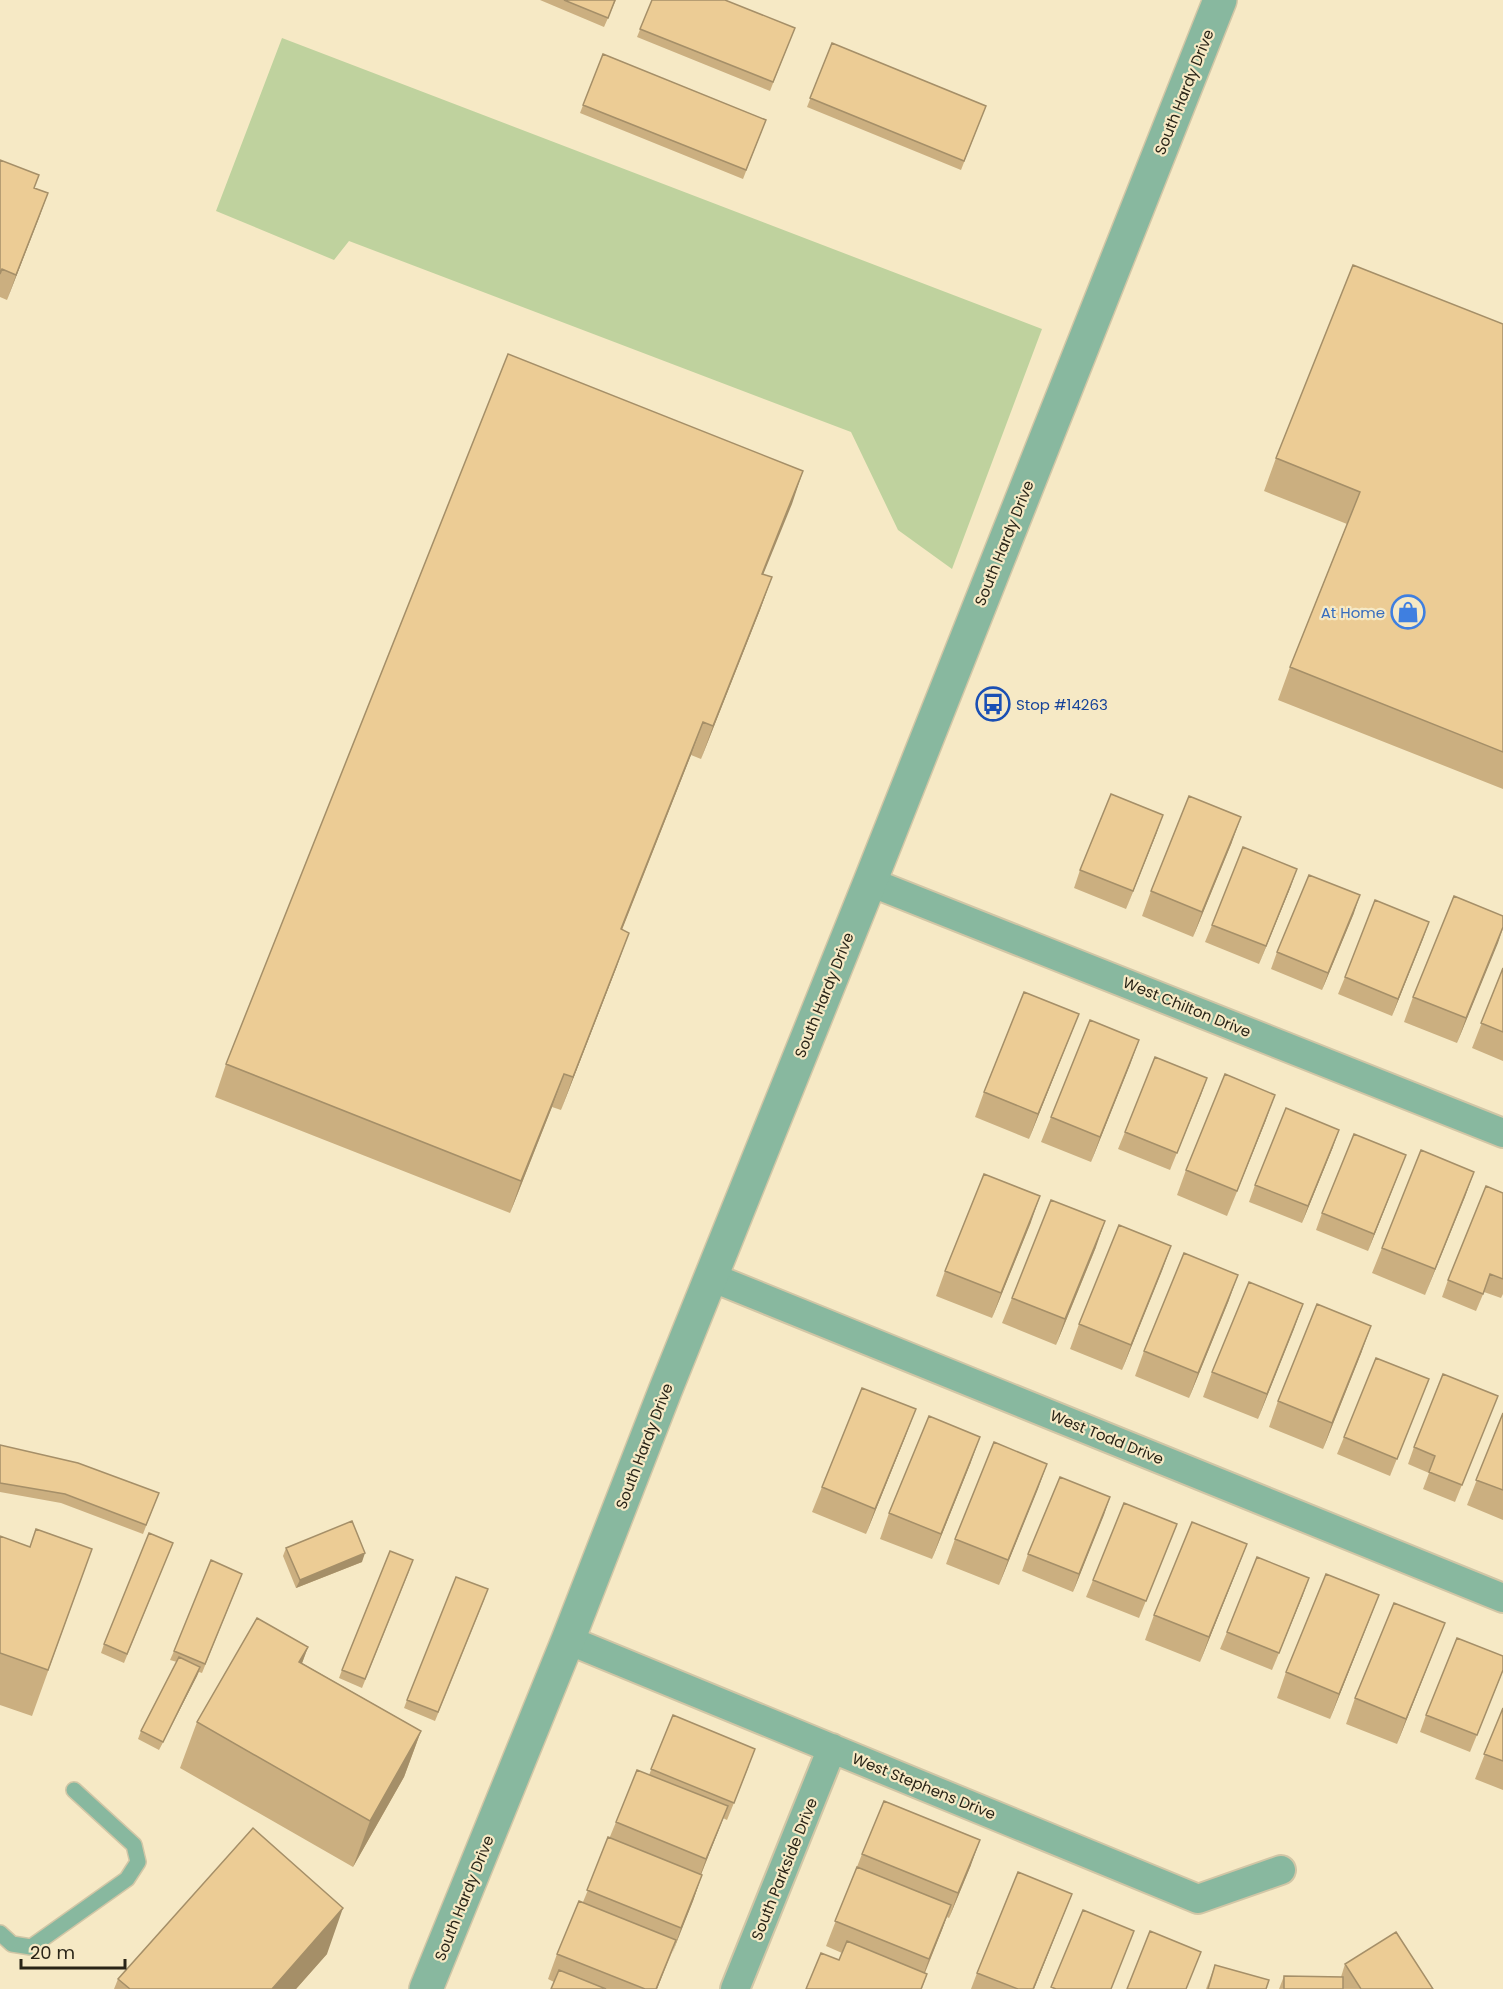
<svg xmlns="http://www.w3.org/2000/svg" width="1503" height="1989" font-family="Poppins,sans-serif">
<rect width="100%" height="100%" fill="#f6e9c5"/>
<!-- green -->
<path fill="#bfd29e" d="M282 38 1042 329 952 569 898 530 851 432 349 241 334 260 216 211Z"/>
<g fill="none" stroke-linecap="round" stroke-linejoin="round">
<!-- service casing -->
<g stroke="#d1c6a6" stroke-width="18">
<path id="service" d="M0 1933 12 1944 31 1947 127 1879 138 1862 134 1845 74 1790"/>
</g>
<!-- minor casing -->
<g stroke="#d1c6a6" stroke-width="32">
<path id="minor" d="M870 882 1503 1133
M711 1277 1503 1598
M568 1640 1198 1899 1281 1870
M735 1989 832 1748"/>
</g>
<!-- tertiary casing -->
<g stroke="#d1c6a6" stroke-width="36">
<path id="tertiary" d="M426 1989 568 1640 665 1391 870 882 1220 0"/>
</g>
<!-- service -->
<use href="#service" stroke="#88b89f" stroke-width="15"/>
<!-- minor -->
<use href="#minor" stroke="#88b89f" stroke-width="28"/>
<!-- tertiary -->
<use href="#tertiary" stroke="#88b89f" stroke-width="33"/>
</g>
<!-- wall -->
<path fill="#cbaf80" d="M540 0H616L604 27Z
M652 0 795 28 770 91 637 37Z
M832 43 986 106 961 170 807 107Z
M603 54 766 120 743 179 580 113Z
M0 160 35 188 48 193 7 300 0 297Z
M1503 324V789L1278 700 1290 667 1347 524 1264 491 1276 458Z
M803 471 763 574 772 577 760 610 701 759 691 755 622 930 617 966 561 1110 552 1107 510 1213 215 1097 226 1064Z
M1157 832 1126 909 1074 888 1080 870Z
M1232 842 1193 937 1142 916 1151 891Z
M1291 886 1259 964 1205 942 1212 925Z
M1354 913 1322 990 1271 969 1277 952Z
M1429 922 1392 1016 1338 994 1345 977Z
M1503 928 1457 1043 1404 1022 1413 997Z
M1503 968V1061L1472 1048Z
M1079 1014 1029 1139 975 1117 984 1092Z
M1139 1040 1091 1162 1041 1142 1051 1117Z
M1207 1078 1170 1170 1118 1149 1125 1132Z
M1266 1120 1227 1216 1177 1195 1186 1170Z
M1333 1147 1302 1223 1249 1202 1255 1185Z
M1474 1172 1425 1295 1372 1273 1382 1248Z
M1399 1173 1368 1251 1316 1230 1322 1213Z
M1503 1193V1294L1501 1298 1484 1292 1476 1311 1442 1297 1448 1280Z
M1031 1222 992 1318 936 1296 945 1271Z
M1171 1246 1122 1370 1070 1349 1079 1324Z
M1096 1247 1056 1345 1002 1323 1012 1298Z
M1229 1300 1189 1398 1135 1376 1144 1351Z
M1303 1304 1258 1419 1203 1397 1212 1372Z
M1362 1351 1323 1449 1269 1427 1278 1401Z
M1429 1379 1390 1476 1337 1454 1344 1437Z
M1491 1413 1455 1502 1423 1489 1429 1473 1408 1464 1414 1447Z
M1503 1413V1520L1467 1505Z
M906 1435 866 1534 812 1512 822 1487Z
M0 1445 159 1493 143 1534 61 1503 0 1492Z
M971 1462 932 1559 880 1539 889 1513Z
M1047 1464 999 1585 946 1564 955 1539Z
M1110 1497 1073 1592 1022 1571 1028 1554Z
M1177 1524 1139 1618 1086 1597 1093 1580Z
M0 1536 30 1547 92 1549 32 1716 0 1705Z
M173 1543 124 1663 101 1653 104 1644Z
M1247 1544 1200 1662 1145 1640 1154 1615Z
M286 1548 362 1562 296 1588 283 1556Z
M410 1569 362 1688 339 1678 342 1670Z
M239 1582 202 1673 199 1672 159 1750 138 1739 141 1731 177 1662 170 1660 174 1651Z
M1303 1595 1272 1670 1220 1649 1227 1632Z
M1379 1595 1330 1719 1277 1698 1286 1672Z
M485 1598 435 1721 404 1708 407 1700Z
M308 1647 302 1663 421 1731 404 1777 353 1867 180 1768 197 1722Z
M1435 1648 1397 1744 1346 1724 1355 1698Z
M1503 1656V1671L1470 1752 1420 1732 1426 1715Z
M1503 1708V1790L1475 1779Z
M673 1715 749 1766 727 1820 723 1818 701 1875H702L693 1901 657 1989H551L554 1982 548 1979 557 1954 583 1902 616 1822 649 1775Z
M862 1854 971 1865 949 1918 947 1917 925 1973 927 1974 922 1989H806L839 1960 842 1953 826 1946Z
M1072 1894 1034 1989H971L977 1973Z
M327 1954 296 1989H114L118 1979Z
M1345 1964 1433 1989H1279L1284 1976 1341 1977Z
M1215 1965 1266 1989H1206Z"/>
<!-- shaded-wall -->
<path fill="#a58f68" d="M48 193 39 218 7 300 16 275Z
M803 471 792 504 750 607 762 574Z
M772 577 760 610 701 759 713 726Z
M703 722 691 755 609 962 621 929Z
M1163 815 1157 832 1126 909 1133 891Z
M1241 817 1232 842 1193 937 1202 912Z
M1297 869 1291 886 1259 964 1266 946Z
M1360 895 1354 913 1322 990 1328 973Z
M1429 922 1423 939 1392 1016 1398 999Z
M1503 928 1498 943 1457 1043 1466 1018Z
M629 933 617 966 561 1110 573 1077Z
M1079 1014 1029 1139 1038 1114Z
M1139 1040 1130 1065 1091 1162 1100 1137Z
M564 1074 552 1107 510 1213 521 1181Z
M1207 1078 1201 1095 1170 1170 1177 1153Z
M1275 1095 1266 1120 1227 1216 1237 1191Z
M1339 1130 1333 1147 1302 1223 1308 1206Z
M1406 1155 1399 1173 1368 1251 1374 1234Z
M1474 1172 1465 1197 1425 1295 1435 1269Z
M1040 1196 1031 1222 992 1318 1001 1293Z
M1105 1221 1096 1247 1056 1345 1065 1319Z
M1171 1246 1162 1271 1122 1370 1131 1345Z
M1238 1275 1229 1300 1189 1398 1198 1373Z
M1303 1304 1294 1329 1258 1419 1267 1394Z
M1371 1326 1362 1351 1323 1449 1332 1423Z
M916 1409 906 1435 866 1534 875 1509Z
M980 1437 971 1462 932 1559 941 1534Z
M1047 1464 1038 1489 999 1585 1008 1560Z
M1110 1497 1104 1515 1073 1592 1079 1574Z
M1247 1544 1237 1570 1200 1662 1209 1637Z
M365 1553 362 1562 296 1588 300 1580Z
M1309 1578 1303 1595 1272 1670 1279 1653Z
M1379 1595 1369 1621 1330 1719 1339 1694Z
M1445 1623 1435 1648 1397 1744 1406 1719Z
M308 1647 291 1693 299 1662Z
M200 1667 197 1676 159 1750 163 1742Z
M421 1731 404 1777 353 1867 370 1821Z
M728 1806 718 1832 697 1884 706 1859Z
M980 1840 971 1865 949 1918 958 1893Z
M702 1875 693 1901 672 1954 681 1928Z
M1072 1894 1034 1989H1033Z
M951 1905 942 1930 920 1984 929 1959Z
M343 1908 327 1954 296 1989H272Z
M676 1940 657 1989H656Z"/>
<!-- building -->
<path fill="#eccc95" stroke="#a58f68" stroke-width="1.5" d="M564 0H615L608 18Z
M652 0H725L795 28 773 82 640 29Z
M832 43 986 106 964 161 810 98Z
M603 54 766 120 746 170 583 105Z
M0 160 39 175 34 188 48 193 16 275 2 269 0 274Z
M1353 265 1503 324V752L1290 667 1360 492 1276 458Z
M508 354 803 471 762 574 772 577 713 726 703 722 621 929 629 933 573 1077 564 1074 521 1181 226 1064Z
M1111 794 1163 815 1133 891 1080 870Z
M1189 796 1241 817 1202 912 1151 891Z
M1243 847 1297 869 1266 946 1212 925Z
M1309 875 1360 895 1328 973 1277 952Z
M1454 896 1503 916V927L1466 1018 1413 997Z
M1375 900 1429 922 1398 999 1345 977Z
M1503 968V1032L1481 1023Z
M1024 992 1079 1014 1038 1114 984 1092Z
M1090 1020 1139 1040 1100 1137 1051 1117Z
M1155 1057 1207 1078 1177 1153 1125 1132Z
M1225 1074 1275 1095 1237 1191 1186 1170Z
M1286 1108 1339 1130 1308 1206 1255 1185Z
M1354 1134 1406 1155 1374 1234 1322 1213Z
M1421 1150 1474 1172 1435 1269 1382 1248Z
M984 1174 1040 1196 1001 1293 945 1271Z
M1486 1186 1503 1193V1279L1490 1274 1483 1294 1448 1280Z
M1051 1200 1105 1221 1065 1319 1012 1298Z
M1119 1225 1171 1246 1131 1345 1079 1324Z
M1184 1253 1238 1275 1198 1373 1144 1351Z
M1249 1282 1303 1304 1267 1394 1212 1372Z
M1317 1304 1371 1326 1332 1423 1278 1401Z
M1376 1358 1429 1379 1397 1459 1344 1437Z
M1443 1374 1498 1396 1462 1485 1429 1472 1435 1456 1414 1447Z
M862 1388 916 1409 875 1509 822 1487Z
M1503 1413V1490L1476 1480Z
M929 1416 980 1437 941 1534 889 1513Z
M994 1442 1047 1464 1008 1560 955 1539Z
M0 1445 78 1463 159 1493 146 1525 65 1494 0 1483Z
M1060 1477 1110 1497 1079 1574 1028 1554Z
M1124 1503 1177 1524 1146 1601 1093 1580Z
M352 1521 365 1553 300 1580 286 1548Z
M1192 1522 1247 1544 1209 1637 1154 1615Z
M36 1529 92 1549 48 1670 0 1653V1536L30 1547Z
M149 1533 173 1543 127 1654 104 1644Z
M390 1551 413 1560 365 1679 342 1670Z
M1257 1557 1309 1578 1279 1653 1227 1632Z
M211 1560 242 1574 205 1664 174 1651Z
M1326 1574 1379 1595 1339 1694 1286 1672Z
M456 1577 488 1589 438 1712 407 1700Z
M1394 1603 1445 1623 1406 1719 1355 1698Z
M257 1618 308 1647 299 1662 421 1731 370 1821 197 1722Z
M1457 1638 1503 1656V1670L1477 1735 1426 1715Z
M179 1657 200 1667 163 1742 141 1731Z
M1503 1708V1761L1484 1754Z
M673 1715 755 1749 734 1803 651 1769Z
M637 1770 728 1806 706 1859 616 1822Z
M884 1801 980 1840 958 1893 862 1854Z
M253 1828 343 1908 272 1989H130L118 1979Z
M608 1837 702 1875 681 1928 587 1890Z
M857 1867 951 1905 929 1959 835 1921Z
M1018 1872 1072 1894 1033 1989H1018L977 1973Z
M579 1901 676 1940 656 1989H645L557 1954Z
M1083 1910 1134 1931 1111 1989H1056L1051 1987Z
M1150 1931 1201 1952 1186 1989H1127Z
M1396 1932 1433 1989H1361L1345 1964Z
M847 1941 927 1974 921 1989H806L821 1953 839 1960Z
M1215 1965 1269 1980 1266 1989H1208Z
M559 1970 606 1989H551Z
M1284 1976 1343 1977V1989H1284Z"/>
<!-- icons -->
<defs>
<g id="shop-ring" transform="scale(1.725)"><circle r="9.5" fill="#f6e9c5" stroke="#3f7fe0" stroke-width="1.5"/><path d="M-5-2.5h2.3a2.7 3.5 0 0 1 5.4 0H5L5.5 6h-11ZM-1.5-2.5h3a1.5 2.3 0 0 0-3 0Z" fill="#3f7fe0"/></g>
<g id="bus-ring" transform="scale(1.725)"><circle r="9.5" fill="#f6e9c5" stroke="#1a4fb4" stroke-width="1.5"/><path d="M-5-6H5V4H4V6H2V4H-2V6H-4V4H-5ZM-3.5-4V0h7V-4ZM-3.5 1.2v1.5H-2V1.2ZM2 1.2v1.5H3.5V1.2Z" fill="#1a4fb4"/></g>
</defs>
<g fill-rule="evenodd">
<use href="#shop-ring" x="1408" y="612"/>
<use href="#bus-ring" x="993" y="704"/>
</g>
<g text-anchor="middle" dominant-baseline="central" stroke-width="4.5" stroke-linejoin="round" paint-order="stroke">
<!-- street labels -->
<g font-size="15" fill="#292417" stroke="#f6e9c5">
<text transform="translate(1184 92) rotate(-68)">South Hardy Drive</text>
<text transform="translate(1004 543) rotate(-68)">South Hardy Drive</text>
<text transform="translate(824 995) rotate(-68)">South Hardy Drive</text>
<text transform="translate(1187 1007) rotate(22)">West Chilton Drive</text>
<text transform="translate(1107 1437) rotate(22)">West Todd Drive</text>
<text transform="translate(644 1446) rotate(-69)">South Hardy Drive</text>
<text transform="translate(924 1786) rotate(22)">West Stephens Drive</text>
<text transform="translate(784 1869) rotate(-68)">South Parkside Drive</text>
<text transform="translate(464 1898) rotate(-68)">South Hardy Drive</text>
</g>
<!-- shop labels -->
<g font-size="15" fill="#366cbe" stroke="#f6e9c5" text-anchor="end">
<text x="1385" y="612">At Home</text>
</g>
<!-- transit labels -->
<g font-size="15" fill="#164399" stroke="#f6e9c5" text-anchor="start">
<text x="1016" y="704">Stop #14263</text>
</g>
</g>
<!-- scale -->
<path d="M21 1959v9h104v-9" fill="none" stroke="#292417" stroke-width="3"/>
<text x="30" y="1959" font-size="18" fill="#292417" stroke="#f6e9c5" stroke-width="4.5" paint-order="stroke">20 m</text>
</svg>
